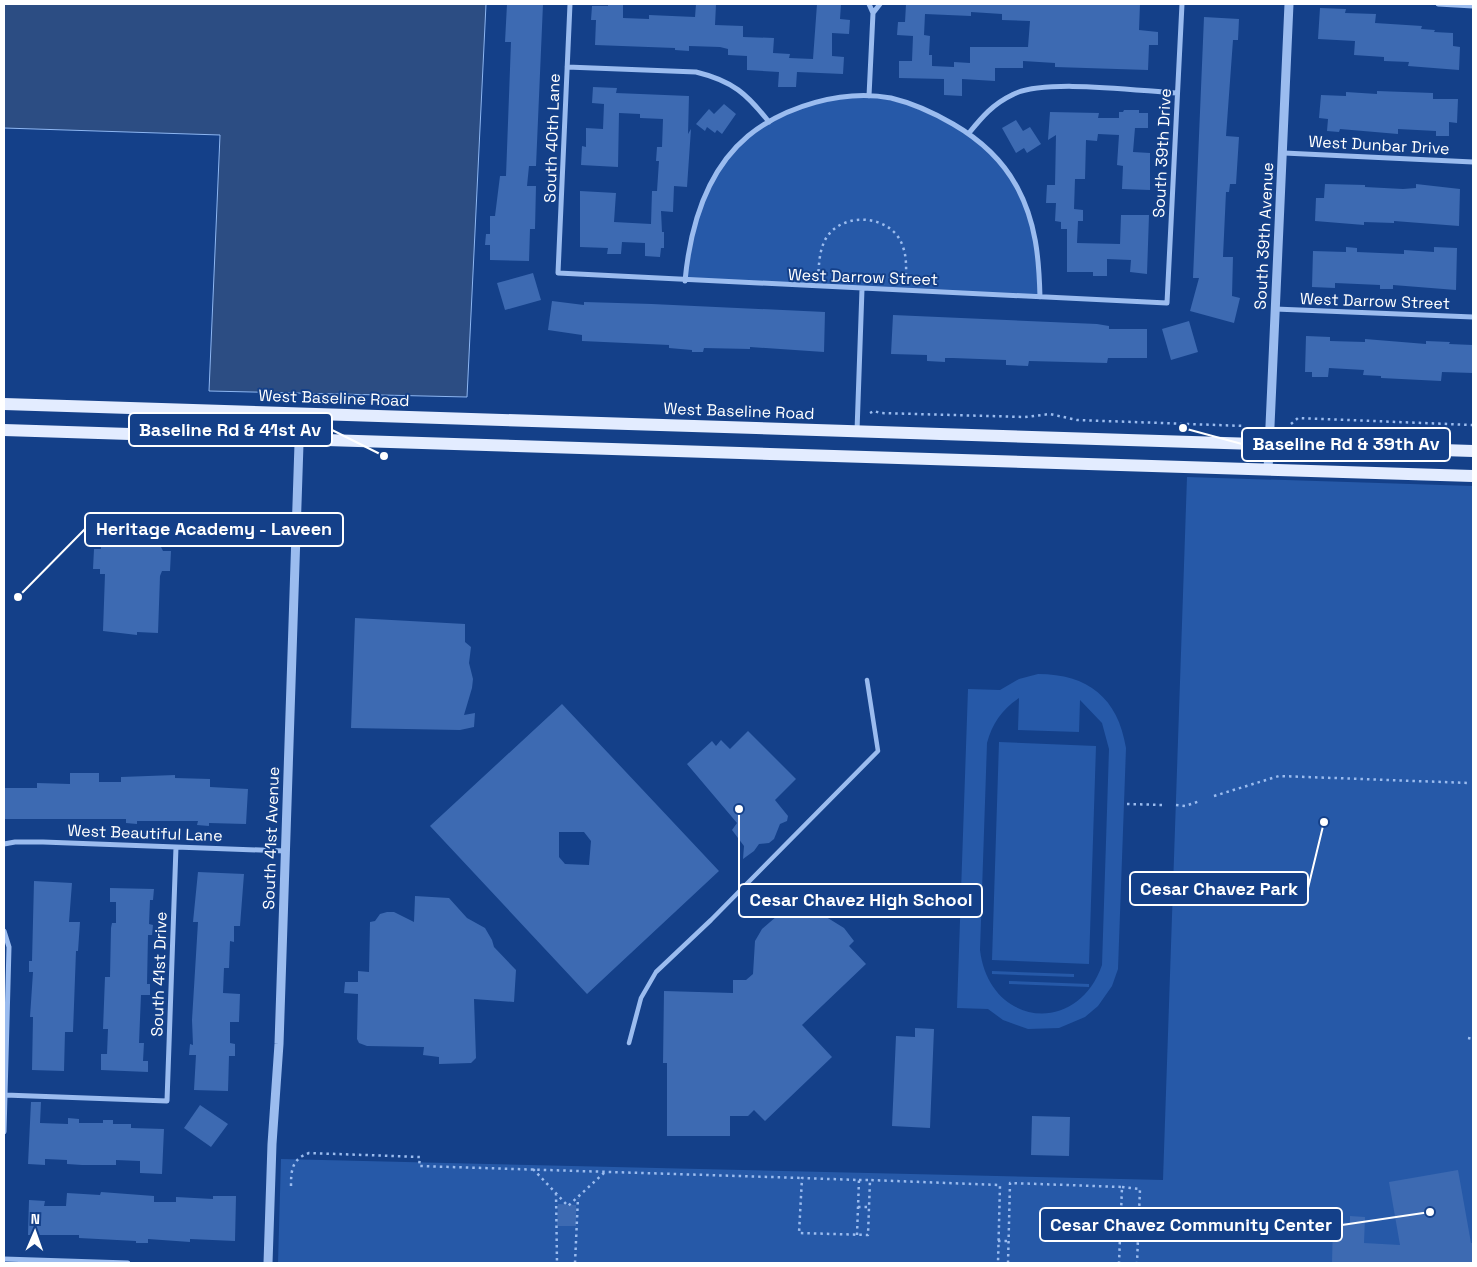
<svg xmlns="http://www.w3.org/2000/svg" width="1477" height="1267" font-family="'Space Grotesk',sans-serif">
<rect width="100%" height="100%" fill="#144089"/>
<!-- green -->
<path fill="#2659a8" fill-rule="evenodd" d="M869 96 907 104 969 133 994 156 1017 186 1031 220 1040 297 685 281C691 254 694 225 703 199 706 190 713 181 719 172 755 115 806 101 869 96Z
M1187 477 1473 486V1263H278L281 1159 1163 1180Z
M1038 674C1088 674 1118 698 1126 748L1118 969 1112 986 1098 1006 1085 1017 1059 1028 1028 1029 1003 1020 988 1009 957 1008 968 689 1000 690 1019 679ZM1019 698 1018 730 1079 732 1080 700 1102 723 1109 749 1102 965C1077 1037 989 1026 980 950L987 743C992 724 1002 709 1019 698Z
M999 742 1096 746 1089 964 992 960Z
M992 971 1074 974V977L992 974Z
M1009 981 1089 984V987L1009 984Z"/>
<!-- water -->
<path fill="#2c4d83" stroke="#8db6f2" d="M4 4H486L467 397 209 391 220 135 4 128Z"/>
<!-- building -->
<path fill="#3d6ab2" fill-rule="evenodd" d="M507 4H543L536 166H529L527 186H536L535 229H530L529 261 490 260V245H485L486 234H490V216H495L500 176H506L511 42H505Z
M608 4H623V18L649 19V15L695 17 696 4H716L715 25 743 26V37L774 38 773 53 790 54 789 58 813 59 817 4H841L840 19 850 20 849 34 832 33V56L844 57 843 74 797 72 796 87H778L779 72 747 70V56L728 55V49L720 47 689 46V51L675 50V48L595 45 596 20H591L592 6H608Z
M906 4H971V16L925 14 924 35 930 36 929 55H932V66L954 67V62L970 63V47H1028L1030 21 1002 20V14L971 12V4H1140L1139 30 1158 32V45H1149L1148 70 1055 67V63L1023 61V68H995V81L962 79V96L944 95V79L899 78V61H912L913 36 897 35 898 22H905Z
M1320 8 1346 9 1345 13 1376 14 1375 23 1422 26 1421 29 1435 30 1434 32 1453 33V46L1460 47 1459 70 1408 66 1409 62 1384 61V57L1354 55 1355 41 1318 39Z
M1204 17 1239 19 1238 40H1233L1226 136 1239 137 1236 184H1230L1229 192H1226L1223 257H1233L1232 296 1240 298 1234 323 1190 311 1199 278H1193Z
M593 87 617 88 616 93 689 96 688 134 691 129 687 187 674 186 673 212 661 211 662 232H664V248H661L660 257 645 256V243L622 242 621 254H607L608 248 580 247V191L616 193 614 222 651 224 652 191H657L659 161H656L657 147H662L663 119 640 118V114L619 113 618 167 581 165 582 146 586 147V128L603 129 604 104 592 103Z
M1377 91 1433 93V99H1458L1457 123 1449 122V136H1436V131L1398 129V134L1340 129 1339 132 1327 131 1328 119 1319 118 1321 95 1346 96V92L1377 94Z
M724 104 736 114 722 134 717 130 715 133 707 127 705 131 696 124 709 109 714 114Z
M1124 110H1139V113H1148V128H1135L1133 152 1150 153V190L1122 189 1123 166 1117 165 1119 135 1098 134 1097 141 1086 140 1085 179H1075L1074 209 1083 210V221H1078L1077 243 1120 244 1121 215H1149L1147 274 1130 272 1131 260 1107 259V276H1093V272H1067V229H1061V222L1055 221 1056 203H1046L1047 185H1055L1056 135 1048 140 1050 112 1099 113 1098 118H1119V112H1123Z
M1016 120 1023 131 1030 127 1041 144 1027 153 1024 148 1016 153 1002 128Z
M1325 184 1365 185V187L1403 189 1416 188V184L1460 189 1459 226 1394 221V223L1364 222V225L1315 221 1316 198H1324Z
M1346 247 1357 248V252L1404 254V250L1434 252V247L1457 248 1456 290 1393 285V289H1380V285L1335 283V288L1312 287 1313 251 1346 252Z
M533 273 541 300 505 310 497 283Z
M552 301 584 305V302L652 304 825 312 824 352 750 347V349L704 348 703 352H692V350L669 348V345L582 341V335L548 330Z
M893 315 1097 324 1109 326V329H1147V358H1108L1107 363 1029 361 1028 366 1006 365V360L953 358H945V362L927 361V355L891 354Z
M1189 321 1198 352 1171 360 1162 329Z
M1306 336 1330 337V341L1365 342V339L1426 344V341L1450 342 1449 344 1473 345V373L1442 372 1441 381 1381 378V376L1363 375 1364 370 1329 368 1328 377H1312V372H1305Z
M119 515 147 516V521L162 522 161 547 163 551H171L170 571H162L160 576 158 633 137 632V635L103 631 105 574H100V569H93L94 549H101V545H106L107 520H119Z
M355 618 465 624V642L471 647 469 663 473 679 472 688 464 715 475 713 474 727 460 730 351 728Z
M562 704 719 871 587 994 430 826ZM559 832H584L591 841 589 865 565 864 559 857Z
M748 731 796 779 775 800 788 816 787 821 780 824 774 839 769 843 759 844 754 851 743 859 744 846 732 830 737 823 687 764 712 741 716 746 721 740 730 749Z
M70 773H99V782H121V777L175 775V778L210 779V787L248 789 246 824 209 823V826L197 825 198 821H137V824L126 823V819H4V788H37V783L70 784Z
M198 872 244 874 240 926H234V942L230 941 229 968H224L223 993 240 994 239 1022H230V1043L235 1044V1056H229L228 1091 194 1090 196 1055H189L190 1044 193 1045 192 1020 198 922H193Z
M34 881 72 883 69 922H80L78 951H76L73 1032H65L64 1071 32 1070 33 1017H30L33 972H29V961H32Z
M110 888 154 889 153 900H150L149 924 153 925 152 935H148L147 984H150V995H141L139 1043H144L143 1061H148V1072L101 1070V1054H107L108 1029H103L105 977H110L111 928 112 923H116V902H110Z
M415 896 449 898 467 918 485 928 492 940 494 947 516 970 514 1002 474 999 476 1058 471 1063 439 1064V1057L423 1055 424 1047 367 1046 359 1043 357 1039 358 994 344 993 345 982H358V971L369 972 370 922 375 921 380 914 387 912H394L414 922Z
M803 906 810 907 844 928 854 941 849 946 866 964 802 1025 832 1057 765 1121 754 1110 748 1116H730V1136H667V1063H663L664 991 733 993V980H746L753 974 755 941 762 929 777 916 803 912Z
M915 1028 934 1029 930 1128 892 1126 896 1036 915 1037Z
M31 1102H41L40 1123 68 1124V1118L79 1119V1123H103V1120H113V1124H131V1128L164 1129 162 1174 140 1173V1161L116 1160V1165H82L67 1164V1160L45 1159V1165L28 1164Z
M200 1105 228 1124 211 1147 184 1128Z
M1032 1116 1070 1117 1069 1156 1031 1155Z
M1458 1170 1471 1243H1473V1263H1332L1333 1222 1350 1223V1216L1365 1217 1364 1243 1400 1245 1389 1182Z
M101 1192 154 1196V1202H176V1197L213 1199V1196H236L235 1241 190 1239V1242L148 1239V1243H136V1241L79 1238V1235H28L29 1200 45 1201 44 1206H66L67 1193 100 1195Z
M558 1204 576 1205V1226H557Z"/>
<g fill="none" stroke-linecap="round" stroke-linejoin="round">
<!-- path -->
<path stroke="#9bbcef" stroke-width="2.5" stroke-dasharray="2.5 4" stroke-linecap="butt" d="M818 278C819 265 819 252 825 240 841 210 893 214 903 247 907 258 906 269 906 281
M870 413 874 411 880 413 1025 417 1050 414 1077 420 1245 426
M1291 424 1298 418 1473 425
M1214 796 1279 776 1470 783
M1127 804 1163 805
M1176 805 1185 806 1200 801
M1468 1038 1473 1039
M533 1169 568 1206 605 1172
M859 1180H870
M291 1186C291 1170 292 1159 309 1153L420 1157 419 1166 802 1178
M1122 1187 1140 1189 1137 1263
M556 1193 557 1263
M858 1207H869
M857 1235 859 1180 802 1178 799 1233 868 1235 870 1180 1000 1185 998 1263
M998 1241H1008
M575 1263 578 1198
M1008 1263 1010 1183 1122 1187 1119 1263"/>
<!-- pedestrian -->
<path stroke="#9bbcef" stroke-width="4.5" d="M629 1043 641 998 656 972 711 920 878 751 867 680"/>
<!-- minor -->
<path stroke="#9bbcef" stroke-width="5" d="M570 4 558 273 1167 303 1182 4
M869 4 873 13 869 96
M1438 4 1473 6
M873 13 880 4
M567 67 696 72C733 81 747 94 769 122
M969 133C982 117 993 104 1012 95 1042 78 1139 91 1177 93
M1284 153 1473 162
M685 281C690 228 705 172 748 136 785 106 843 89 891 98 912 103 934 113 953 124 979 139 1003 161 1017 187 1036 222 1039 258 1040 297
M1275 309 1473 317
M857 431 862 289
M4 844 15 842H43L286 851
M4 931 9 947 4 1132
M5 1095 167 1101 176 847
M4 1259 128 1263"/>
<!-- tertiary -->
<path stroke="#9bbcef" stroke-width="9" d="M1268 470 1289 4
M268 1263 272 1144 279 1044 300 414"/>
<!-- primary -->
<path stroke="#e3ecff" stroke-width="12" d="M4 404 1473 451
M4 430 1473 476"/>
</g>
<g text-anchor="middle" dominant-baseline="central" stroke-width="4" stroke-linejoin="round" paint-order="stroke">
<!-- street labels -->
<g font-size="16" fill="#fff" stroke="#144089">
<text transform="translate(552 138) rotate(-88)">South 40th Lane</text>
<text transform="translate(1379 145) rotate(3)">West Dunbar Drive</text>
<text transform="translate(1162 153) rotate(-87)">South 39th Drive</text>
<text transform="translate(1264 236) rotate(-87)">South 39th Avenue</text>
<text transform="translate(863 277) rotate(2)">West Darrow Street</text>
<text transform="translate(1375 301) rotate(2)">West Darrow Street</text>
<text transform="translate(334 398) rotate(2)">West Baseline Road</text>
<text transform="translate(739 411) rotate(2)">West Baseline Road</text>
<text transform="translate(145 833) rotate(2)">West Beautiful Lane</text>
<text transform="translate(271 838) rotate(-88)">South 41st Avenue</text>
<text transform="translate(159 974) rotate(-88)">South 41st Drive</text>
</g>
</g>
<!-- callouts -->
<path fill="none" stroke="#fff" stroke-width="2" d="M384 456L332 430M1183 428L1242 444M18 597L85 529M1324 822L1308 888M739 809L739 900M1430 1212L1342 1225"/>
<g fill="#fff" stroke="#144089" stroke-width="2">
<circle cx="384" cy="456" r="5"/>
<circle cx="1183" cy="428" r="5"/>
<circle cx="18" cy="597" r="5"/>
<circle cx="1324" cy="822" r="5"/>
<circle cx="739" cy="809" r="5"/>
<circle cx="1430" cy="1212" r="5"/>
</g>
<g fill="#144089" stroke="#fff" stroke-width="2">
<rect x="129" y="413" width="203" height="33" rx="5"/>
<rect x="1242" y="428" width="208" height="33" rx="5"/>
<rect x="85" y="513" width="258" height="33" rx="5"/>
<rect x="1130" y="872" width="178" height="33" rx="5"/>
<rect x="739" y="884" width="243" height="33" rx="5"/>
<rect x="1040" y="1208" width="302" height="33" rx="5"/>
</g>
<g font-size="18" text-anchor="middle" font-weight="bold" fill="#fff">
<text x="230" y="436">Baseline Rd &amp; 41st Av</text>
<text x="1346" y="450">Baseline Rd &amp; 39th Av</text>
<text x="214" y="535">Heritage Academy - Laveen</text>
<text x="1219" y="895">Cesar Chavez Park</text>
<text x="861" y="906">Cesar Chavez High School</text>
<text x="1191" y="1231">Cesar Chavez Community Center</text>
</g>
<!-- border -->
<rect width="1477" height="1267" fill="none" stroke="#ffffff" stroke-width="10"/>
<!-- north arrow -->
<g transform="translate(35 1232) rotate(2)" stroke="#144089" stroke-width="4" paint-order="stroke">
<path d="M0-4L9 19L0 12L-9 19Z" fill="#ffffff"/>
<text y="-8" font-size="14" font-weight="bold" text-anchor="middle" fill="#ffffff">N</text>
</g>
</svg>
